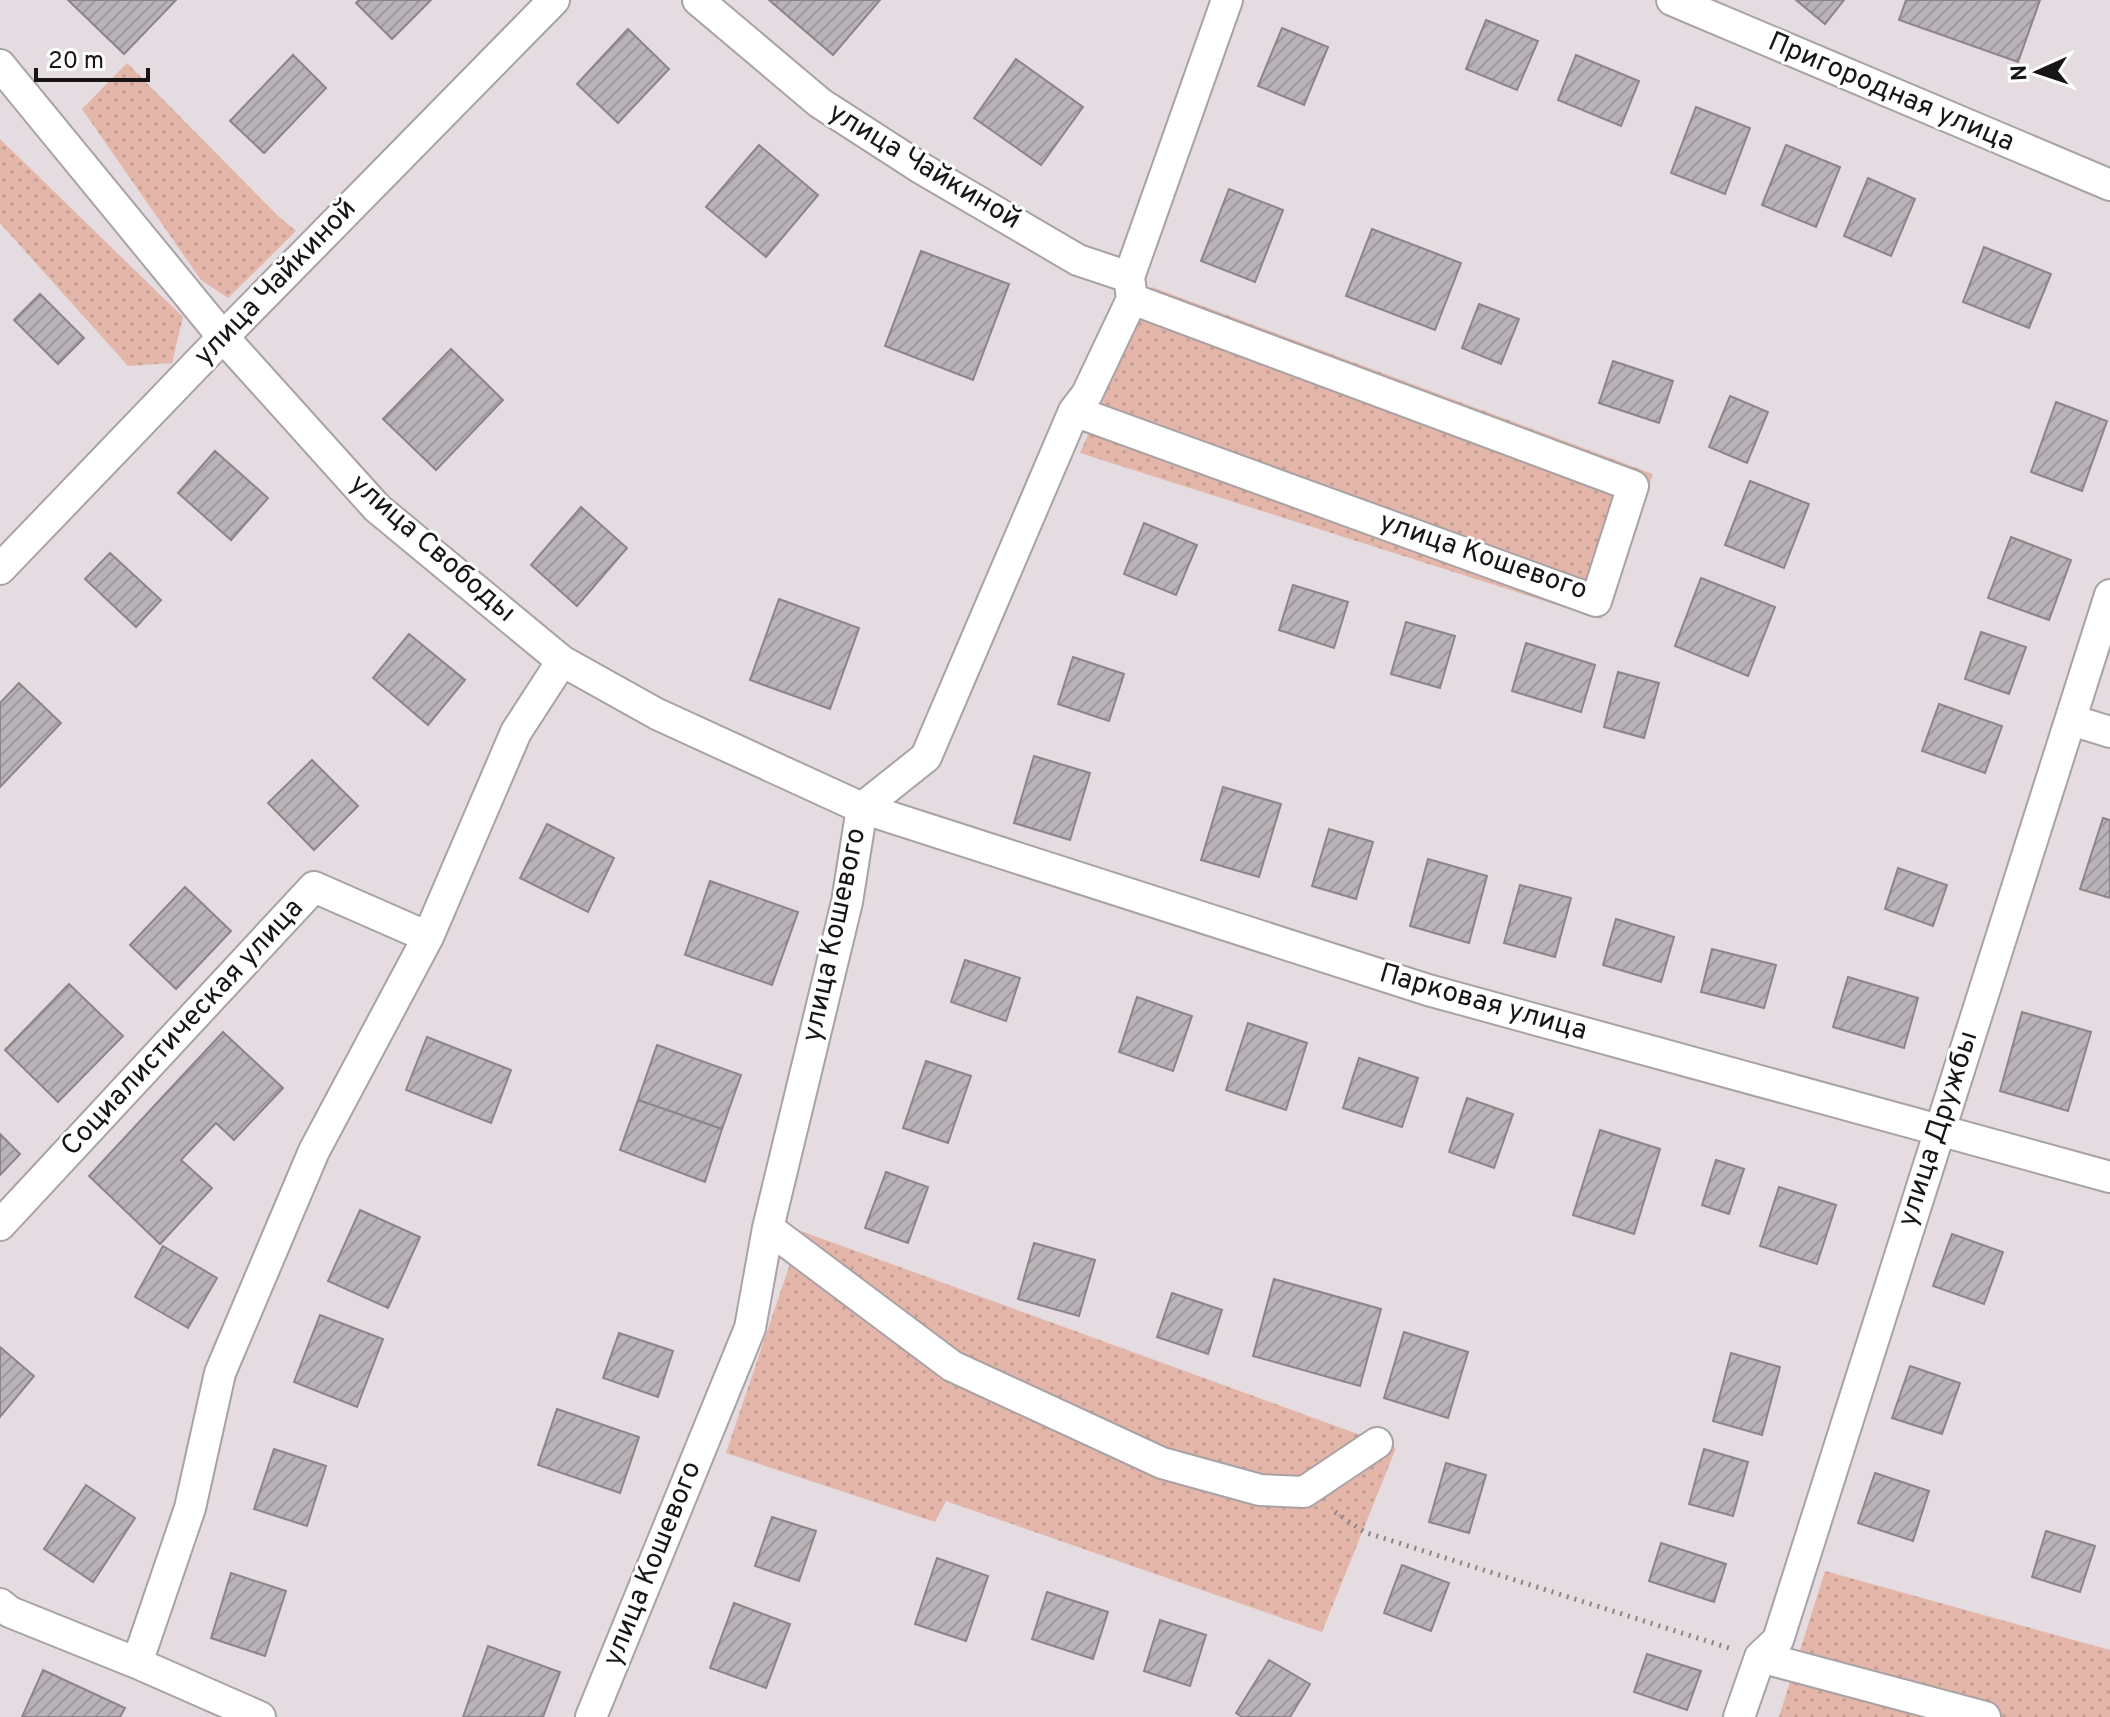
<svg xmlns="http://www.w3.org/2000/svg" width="2110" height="1717" font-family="Overpass,sans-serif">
<defs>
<pattern id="grass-dots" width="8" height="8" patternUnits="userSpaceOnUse" patternTransform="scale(2)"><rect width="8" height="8" fill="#e4b6a9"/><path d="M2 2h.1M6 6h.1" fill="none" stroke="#c39c91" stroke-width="1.8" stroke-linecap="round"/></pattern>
<pattern id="building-hatch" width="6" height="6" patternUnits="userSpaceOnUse" patternTransform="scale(2)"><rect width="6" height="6" fill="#b9b3b8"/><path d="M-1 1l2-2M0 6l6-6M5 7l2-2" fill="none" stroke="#9e999d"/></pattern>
</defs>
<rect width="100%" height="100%" fill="#e4dce0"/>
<!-- grass -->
<path fill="url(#grass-dots)" d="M127 63 278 216 296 231 228 298 201 280 82 109Z
M0 139 183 317 172 363 128 366 0 223Z
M1152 287 1653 474 1601 619 1080 453Z
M801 1231 1396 1448 1322 1632 946 1501 935 1522 726 1453Z
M1825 1571 2110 1650V1717H1779Z"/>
<!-- building -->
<path fill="url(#building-hatch)" stroke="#8b858a" stroke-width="2" d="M68 0H176L124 54Z
M359 0H431L392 39 356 3Z
M769 0H880L833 55Z
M1796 0H1844L1825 24Z
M1906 0H2040L2018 62 1899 20Z
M1486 20 1538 41 1517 90 1466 69Z
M1282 28 1328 47 1304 105 1258 86Z
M628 29 669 69 618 123 577 84Z
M293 55 326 88 264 153 230 121Z
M1576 55 1639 81 1621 126 1558 100Z
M1016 59 1083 107 1041 165 974 118Z
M1696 107 1750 128 1725 194 1671 173Z
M759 145 818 195 766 257 706 207Z
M1786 145 1840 167 1816 227 1762 205Z
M1868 178 1915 199 1891 256 1844 236Z
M1229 189 1283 210 1255 282 1201 261Z
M1372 229 1461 263 1435 330 1346 296Z
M1984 247 2051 274 2029 328 1963 302Z
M921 251 1009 284 973 380 885 346Z
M40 294 84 338 58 364 14 320Z
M1479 304 1519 319 1501 364 1462 348Z
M451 349 503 400 436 470 383 419Z
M1613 361 1673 381 1659 423 1599 403Z
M1730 396 1768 412 1747 463 1709 447Z
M2056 402 2107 421 2082 491 2031 472Z
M215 451 268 498 231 540 178 493Z
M1750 481 1809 504 1784 568 1725 545Z
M581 507 627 548 577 606 531 565Z
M1144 523 1197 545 1176 595 1124 574Z
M2011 537 2071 560 2049 620 1988 598Z
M110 553 161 600 136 627 85 579Z
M1701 578 1775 607 1748 676 1675 646Z
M1293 585 1348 602 1334 648 1279 630Z
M779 599 859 628 830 709 750 680Z
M1406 622 1455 636 1440 688 1391 674Z
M1981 632 2026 647 2009 694 1965 679Z
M409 634 465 680 428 725 373 678Z
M1526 643 1595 665 1581 712 1512 691Z
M1073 657 1124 674 1109 721 1058 704Z
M1618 672 1659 683 1644 738 1604 727Z
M19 683 61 723 0 787V703Z
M1939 704 2002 726 1985 773 1922 751Z
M1034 756 1090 773 1070 840 1014 823Z
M312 760 358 806 314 850 268 803Z
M1223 787 1281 804 1259 877 1201 860Z
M2103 818 2110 820V898L2080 889Z
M547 824 614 858 588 912 520 878Z
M1329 829 1373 842 1356 899 1312 886Z
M1428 859 1487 876 1469 943 1410 926Z
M1898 868 1947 885 1933 926 1885 909Z
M710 881 798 912 772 985 685 955Z
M1520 885 1571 898 1555 957 1504 943Z
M185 887 231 931 176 989 130 945Z
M1616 919 1674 937 1661 982 1603 965Z
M1712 949 1776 965 1764 1008 1701 992Z
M965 960 1020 978 1006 1021 951 1002Z
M1848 977 1918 998 1904 1048 1833 1027Z
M69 984 123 1036 58 1102 5 1050Z
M1137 997 1192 1016 1173 1071 1119 1052Z
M2022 1012 2091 1032 2068 1111 2000 1091Z
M1248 1023 1307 1043 1286 1110 1226 1090Z
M223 1032 283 1088 234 1140 216 1123 181 1160 212 1188 160 1244 89 1176Z
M427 1037 511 1070 491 1123 406 1090Z
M657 1045 741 1075 722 1129 638 1100Z
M1359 1058 1418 1078 1402 1127 1343 1108Z
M926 1061 971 1076 948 1143 903 1128Z
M1467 1098 1513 1114 1494 1168 1449 1152Z
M638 1100 722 1129 705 1182 620 1150Z
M1600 1130 1660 1149 1634 1234 1573 1215Z
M0 1134 20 1154 0 1175Z
M1716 1160 1744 1169 1729 1214 1702 1205Z
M886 1172 928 1187 908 1243 865 1228Z
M1779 1187 1836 1205 1817 1264 1760 1246Z
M360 1210 420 1237 388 1308 328 1281Z
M1952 1234 2003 1252 1984 1304 1933 1286Z
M1034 1243 1095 1260 1079 1316 1018 1299Z
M163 1246 217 1278 188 1328 135 1297Z
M1274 1279 1381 1309 1360 1386 1253 1356Z
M1172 1293 1222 1310 1208 1354 1157 1337Z
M320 1315 383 1339 357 1407 294 1382Z
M1404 1332 1468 1352 1448 1418 1384 1398Z
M619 1333 673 1351 658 1397 603 1378Z
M0 1347 34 1376 0 1417Z
M1731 1353 1780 1367 1762 1435 1713 1421Z
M1910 1366 1960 1383 1942 1434 1892 1418Z
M557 1409 639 1437 620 1493 538 1465Z
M274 1449 326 1466 307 1526 254 1509Z
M1704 1449 1748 1462 1733 1516 1689 1504Z
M1446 1463 1486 1475 1469 1533 1429 1522Z
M1875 1473 1929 1491 1913 1541 1858 1523Z
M86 1485 135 1518 93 1582 44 1549Z
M772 1517 816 1531 799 1581 755 1566Z
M2046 1531 2095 1546 2080 1592 2032 1577Z
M1661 1543 1726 1564 1714 1602 1649 1581Z
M937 1558 988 1576 966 1641 915 1624Z
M1402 1565 1449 1583 1431 1631 1384 1613Z
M231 1573 286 1591 265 1656 211 1638Z
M1047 1592 1108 1612 1093 1659 1032 1639Z
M734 1603 790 1624 766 1688 710 1668Z
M1160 1620 1206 1635 1190 1686 1144 1671Z
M488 1646 560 1672 543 1717H463Z
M1647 1654 1701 1671 1687 1710 1634 1692Z
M1269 1660 1310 1684 1290 1717H1242L1236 1713Z
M43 1670 125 1708 120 1717H22Z"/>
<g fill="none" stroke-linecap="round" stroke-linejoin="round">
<!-- minor casing -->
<g stroke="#a9a2a5" stroke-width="34">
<path id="minor" d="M698 0 820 103 919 167 1078 260 1129 277
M1672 0 2110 185
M0 65 223 337 377 508 562 661 657 714 862 808 1428 990 2110 1177
M1074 411 1596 601 1633 486 1132 299
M0 569 223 337 554 0
M2071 720 2110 732
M0 1225 314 887 428 937
M768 1228 952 1366 1162 1463 1260 1490 1304 1492 1377 1443
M0 1604 10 1612 137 1663 260 1717
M1760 1657 1985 1717
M137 1663 190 1508 220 1373 314 1151 428 937 516 732 562 661
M591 1717 750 1328 768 1228 847 902 862 808 926 757 1074 411 1087 394 1132 299 1129 277 1227 0
M1739 1717 1760 1657 1778 1640 2110 595"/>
</g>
<!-- path -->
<path stroke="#8a8486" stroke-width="5" stroke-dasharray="2 6" stroke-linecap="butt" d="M1335 1512 1364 1532 1729 1648"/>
<!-- minor -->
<use href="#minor" stroke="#fff" stroke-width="30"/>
</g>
<g text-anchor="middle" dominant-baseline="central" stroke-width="6" stroke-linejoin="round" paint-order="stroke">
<!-- street labels -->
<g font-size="28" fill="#181516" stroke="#fff">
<text transform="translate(1891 93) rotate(23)">Пригородная улица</text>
<text transform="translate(924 167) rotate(31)">улица Чайкиной</text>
<text transform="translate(276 283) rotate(-46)">улица Чайкиной</text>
<text transform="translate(432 549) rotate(41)">улица Свободы</text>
<text transform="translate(1483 557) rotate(19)">улица Кошевого</text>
<text transform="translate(835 935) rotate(-78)">улица Кошевого</text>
<text transform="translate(1483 1003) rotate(16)">Парковая улица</text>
<text transform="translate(183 1028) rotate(-47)">Социалистическая улица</text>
<text transform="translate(1939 1129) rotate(-72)">улица Дружбы</text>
<text transform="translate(653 1564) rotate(-68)">улица Кошевого</text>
</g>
</g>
<!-- north arrow -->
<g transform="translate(2038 72) rotate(267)" stroke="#ffffff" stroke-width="6" paint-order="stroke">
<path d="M0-6L14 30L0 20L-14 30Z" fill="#181516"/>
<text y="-12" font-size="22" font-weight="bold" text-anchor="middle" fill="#181516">N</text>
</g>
<!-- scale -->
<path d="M36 68v12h112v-12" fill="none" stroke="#181516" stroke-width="4"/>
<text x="48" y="68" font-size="24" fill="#181516" stroke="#ffffff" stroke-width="6" paint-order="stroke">20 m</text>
</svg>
